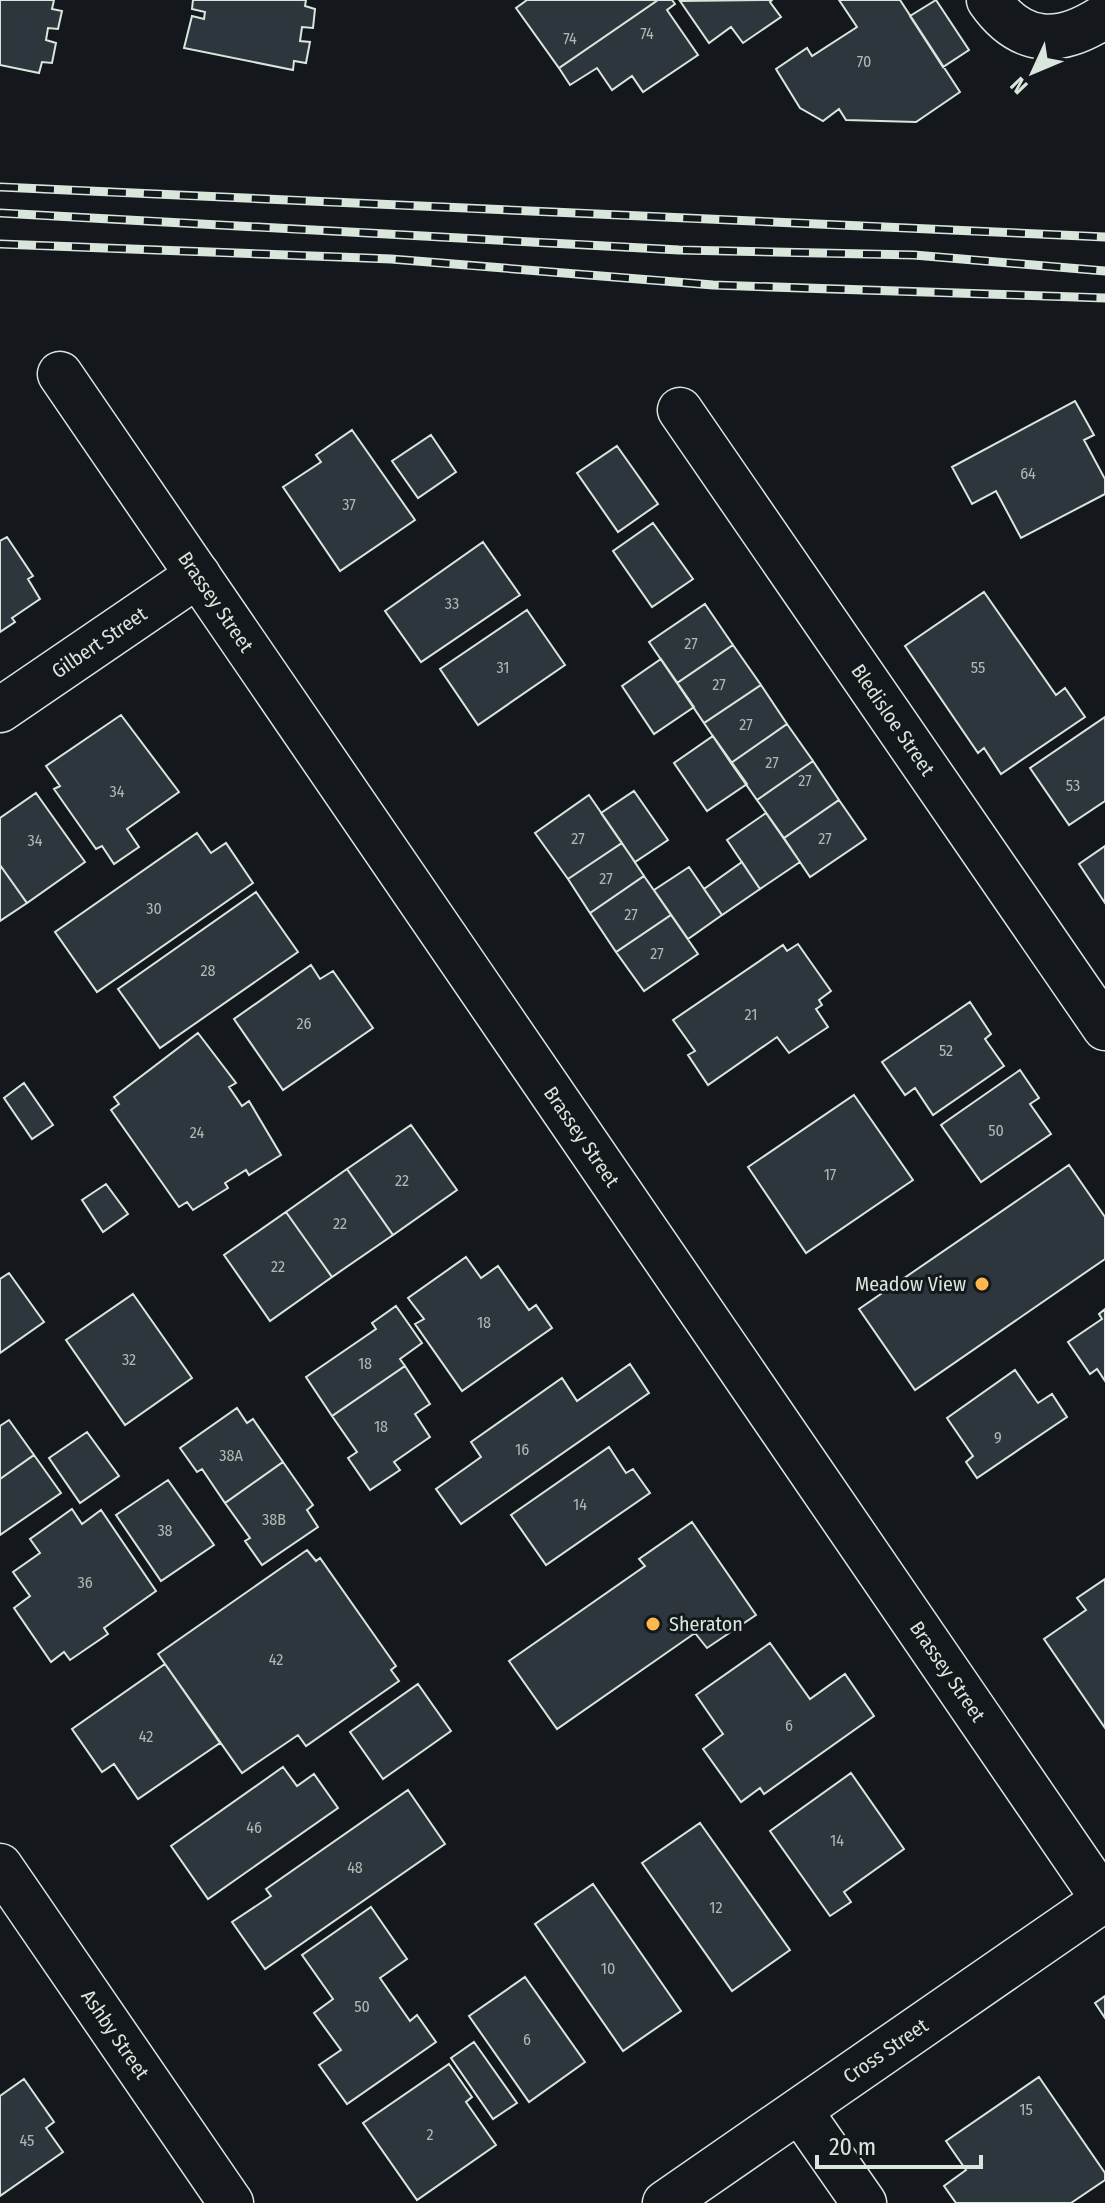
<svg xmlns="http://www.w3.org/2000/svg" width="1105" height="2203" font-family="'Fira Sans Condensed',sans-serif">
<rect width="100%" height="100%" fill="#14181c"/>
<!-- building -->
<path fill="#2c363c" stroke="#d8e6dc" stroke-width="2" d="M0 0H54L52 9 62 11 58 29 48 28 46 40 56 43 52 63 42 62 39 73 0 65Z
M193 0H306L305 6 315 9 313 28 302 27 300 41 310 42 306 63 294 61 293 70 184 48 192 16 204 19 205 12 192 9Z
M527 0H658L559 68 516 8Z
M658 0H672L675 4 667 10 698 55 643 92 632 76 612 90 597 68 570 85 559 68Z
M772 0 770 2 781 17 743 43 731 27 709 43 680 1Z
M839 0H900L960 92 916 122 846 120 839 109 823 121 800 108 776 69 807 48 812 56 857 27Z
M936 0 969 50 943 67 910 16Z
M1075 401 1094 435 1084 440 1105 479V494L1021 538 996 491 972 504 952 467Z
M352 430 415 520 340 571 283 487 321 462 316 455Z
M431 435 456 472 418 498 392 461Z
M617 446 658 504 618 532 577 473Z
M653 523 693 579 652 607 613 551Z
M7 537 33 576 28 579 40 599 12 618 15 622 0 632V541Z
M483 542 520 595 421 662 385 611Z
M984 592 1056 695 1065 688 1085 717 1001 774 984 748 978 753 905 646Z
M705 604 733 645 677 683 649 642Z
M527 610 565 665 478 725 440 669Z
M733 645 761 685 704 723 677 683Z
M661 659 694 707 654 734 622 686Z
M761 685 787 724 731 763 704 723Z
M121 715 179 792 127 829 139 847 114 864 102 846 96 849 54 789 60 786 46 766Z
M1105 717V801L1069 825 1030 768Z
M787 724 813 761 757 800 731 763Z
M713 736 747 784 707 811 674 763Z
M813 761 839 800 784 838 757 800Z
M634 791 668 840 635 862 601 813Z
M36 793 85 862 27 903 0 865V818Z
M589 795 622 843 568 879 535 833Z
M839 800 866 839 810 877 784 838Z
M766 813 800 862 760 889 727 840Z
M197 833 211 853 226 843 253 883 97 992 55 932Z
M622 843 644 876 590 913 568 879Z
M1105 846V903L1079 864Z
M742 862 760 889 722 915 704 889Z
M0 865 27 903 0 921Z
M689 867 722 915 688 939 654 890Z
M644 876 671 915 616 952 590 913Z
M256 892 298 952 160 1048 118 989Z
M671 915 698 954 644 991 616 952Z
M798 944 831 991 819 1000 822 1005 816 1009 828 1027 789 1053 777 1037 708 1085 688 1055 695 1051 673 1020 783 945 787 951Z
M311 965 320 979 333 971 373 1028 283 1090 234 1019Z
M970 1002 991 1034 985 1039 1004 1066 933 1115 915 1088 905 1095 882 1062Z
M198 1033 236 1083 229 1087 242 1106 249 1101 281 1155 249 1175 246 1170 225 1183 228 1188 193 1210 187 1202 179 1207 111 1110 119 1104 114 1097Z
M1020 1070 1039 1098 1030 1104 1051 1134 981 1182 941 1125Z
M24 1083 53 1125 32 1139 4 1098Z
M854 1095 913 1180 806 1253 748 1167Z
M411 1125 457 1190 393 1235 347 1169Z
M1069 1165 1105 1217V1259L915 1390 859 1309Z
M347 1169 393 1235 332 1277 286 1212Z
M106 1184 128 1214 103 1232 82 1200Z
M286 1212 332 1277 270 1321 224 1255Z
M466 1257 481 1278 498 1266 529 1310 536 1305 552 1328 462 1391 415 1324 424 1319 408 1298Z
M9 1273 44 1322 0 1353V1279Z
M133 1294 192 1378 125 1425 66 1340Z
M396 1306 422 1343 400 1359 405 1366 332 1416 306 1377 376 1329 372 1323Z
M1105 1309V1381L1097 1369 1090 1374 1068 1342 1102 1319 1099 1314Z
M630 1364 649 1393 461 1524 436 1489 481 1457 471 1442 562 1378 577 1401Z
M405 1366 430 1404 415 1414 430 1437 394 1462 400 1470 370 1490 348 1458 357 1452 332 1416Z
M1015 1370 1038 1403 1052 1394 1067 1417 977 1478 966 1462 973 1456 947 1418Z
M237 1408 247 1423 253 1419 283 1462 225 1503 202 1469 197 1472 180 1448Z
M9 1420 34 1455 0 1479V1426Z
M87 1432 119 1476 80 1503 49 1458Z
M609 1447 626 1473 633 1469 650 1493 546 1565 511 1515Z
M34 1455 61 1493 0 1535V1479Z
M283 1462 313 1505 307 1510 318 1527 262 1565 245 1541 250 1538 225 1503Z
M168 1480 214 1545 161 1581 116 1515Z
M72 1509 82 1524 101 1510 156 1591 104 1628 108 1634 70 1660 64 1652 51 1662 14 1608 30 1596 13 1572 40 1553 30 1539Z
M692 1522 756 1615 707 1648 695 1633 557 1729 509 1661 645 1566 639 1559Z
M307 1550 316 1561 320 1558 396 1666 391 1670 399 1681 306 1746 298 1735 242 1773 158 1654Z
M1105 1579V1728L1044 1639 1086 1610 1077 1598Z
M770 1643 810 1699 845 1674 874 1716 764 1794 760 1788 741 1802 703 1749 723 1734 696 1695Z
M165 1664 220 1743 138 1799 114 1764 102 1772 72 1729Z
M418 1684 451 1731 383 1779 350 1732Z
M283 1767 297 1786 314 1774 338 1808 208 1899 171 1846Z
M851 1773 904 1849 844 1892 851 1902 830 1916 770 1831Z
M408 1790 445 1844 265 1969 232 1922 271 1896 266 1889Z
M700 1823 790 1950 732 1991 642 1863Z
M593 1884 681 2011 623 2051 535 1924Z
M371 1907 407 1959 380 1978 410 2021 417 2015 436 2042 347 2104 319 2065 341 2050 314 2013 333 1999 302 1955Z
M525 1977 585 2062 529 2102 469 2016Z
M1105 1996V2018L1095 2003Z
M474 2042 517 2103 493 2119 451 2058Z
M449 2064 472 2097 466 2102 496 2145 417 2200 363 2123Z
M1039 2077 1105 2173V2180L1071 2203H956L944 2186 966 2170 946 2141Z
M24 2079 54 2122 46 2128 63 2152 0 2196V2096Z"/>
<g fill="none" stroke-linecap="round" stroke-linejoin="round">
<!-- street casing -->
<g stroke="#d8e6dc" stroke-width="47">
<g id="street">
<path d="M989 0C1021 46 1060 46 1105 16"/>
<path id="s1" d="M60 374 1104 1900"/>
<path id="s2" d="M680 410 1105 1028"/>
<path id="s3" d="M0 710 198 575"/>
<path id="s4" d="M0 1866 231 2203"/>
<path d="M800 2111 864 2203"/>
<path id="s5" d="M665 2203 1105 1899"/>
</g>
</g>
<!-- street -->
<use href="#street" stroke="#14181c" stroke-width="44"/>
<!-- rail casing -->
<g stroke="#d8e6dc" stroke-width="9">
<path id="rail" d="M0 187 1105 237
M0 213 679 250 914 255 1105 271
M0 244 391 259 713 285 1105 298"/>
</g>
<!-- rail -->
<use href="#rail" stroke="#14181c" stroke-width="6" stroke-dasharray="18" stroke-linecap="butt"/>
</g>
<!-- markers -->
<g fill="#ffb74d" stroke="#14181c" stroke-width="3">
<circle cx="982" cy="1284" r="8"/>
<circle cx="653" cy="1624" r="8"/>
</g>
<g text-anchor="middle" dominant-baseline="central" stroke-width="6" stroke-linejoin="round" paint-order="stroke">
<!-- number labels -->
<g font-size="16" fill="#adbab4">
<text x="647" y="33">74</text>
<text x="570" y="38">74</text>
<text x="864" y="61">70</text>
<text x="1028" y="473">64</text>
<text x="349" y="504">37</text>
<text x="452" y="603">33</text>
<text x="691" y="643">27</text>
<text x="503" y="667">31</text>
<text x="978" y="667">55</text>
<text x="719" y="684">27</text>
<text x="746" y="724">27</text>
<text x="772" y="762">27</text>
<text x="805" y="780">27</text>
<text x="1073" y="785">53</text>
<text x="117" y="791">34</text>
<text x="578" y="838">27</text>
<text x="825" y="838">27</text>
<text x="35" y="840">34</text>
<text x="606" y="878">27</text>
<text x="154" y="908">30</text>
<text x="631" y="914">27</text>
<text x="657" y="953">27</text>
<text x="208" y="970">28</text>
<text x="751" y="1014">21</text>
<text x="304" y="1023">26</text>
<text x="946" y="1050">52</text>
<text x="996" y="1130">50</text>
<text x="197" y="1132">24</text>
<text x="830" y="1174">17</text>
<text x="402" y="1180">22</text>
<text x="340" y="1223">22</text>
<text x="278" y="1266">22</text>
<text x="484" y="1322">18</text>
<text x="129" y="1359">32</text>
<text x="365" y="1363">18</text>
<text x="381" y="1426">18</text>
<text x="998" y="1437">9</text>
<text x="522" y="1449">16</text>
<text x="231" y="1455">38A</text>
<text x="580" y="1504">14</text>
<text x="274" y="1519">38B</text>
<text x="165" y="1530">38</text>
<text x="85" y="1582">36</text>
<text x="276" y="1659">42</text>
<text x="789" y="1725">6</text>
<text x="146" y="1736">42</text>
<text x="254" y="1827">46</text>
<text x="837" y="1840">14</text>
<text x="355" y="1867">48</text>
<text x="716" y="1907">12</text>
<text x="608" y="1968">10</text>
<text x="362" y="2006">50</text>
<text x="527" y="2039">6</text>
<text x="1026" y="2109">15</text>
<text x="430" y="2134">2</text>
<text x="27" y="2140">45</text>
</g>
<!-- street labels -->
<g font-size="20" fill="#d8e6dc" stroke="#14181c">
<text stroke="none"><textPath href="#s1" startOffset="276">Brassey Street</textPath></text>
<text stroke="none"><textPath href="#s3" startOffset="120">Gilbert Street</textPath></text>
<text stroke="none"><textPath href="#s2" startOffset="376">Bledisloe Street</textPath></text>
<text stroke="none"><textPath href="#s1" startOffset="924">Brassey Street</textPath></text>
<text stroke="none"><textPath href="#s1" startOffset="1572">Brassey Street</textPath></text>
<text stroke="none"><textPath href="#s4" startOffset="204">Ashby Street</textPath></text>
<text stroke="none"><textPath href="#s5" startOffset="268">Cross Street</textPath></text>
</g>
<!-- poi labels -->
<g font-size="20" fill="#d8e6dc" stroke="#14181c" text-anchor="end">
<text x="966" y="1284">Meadow View</text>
<text x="669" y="1624" text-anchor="start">Sheraton</text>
</g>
</g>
<!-- north arrow -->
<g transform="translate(1033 72) rotate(226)" stroke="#14181c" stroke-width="6" paint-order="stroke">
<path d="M0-6L14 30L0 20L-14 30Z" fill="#d8e6dc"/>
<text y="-12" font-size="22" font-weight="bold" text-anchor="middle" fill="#d8e6dc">N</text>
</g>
<!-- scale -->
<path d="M817 2155v12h164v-12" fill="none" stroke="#d8e6dc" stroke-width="4"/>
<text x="829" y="2155" font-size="24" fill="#d8e6dc" stroke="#14181c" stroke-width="6" paint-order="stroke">20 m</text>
</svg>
